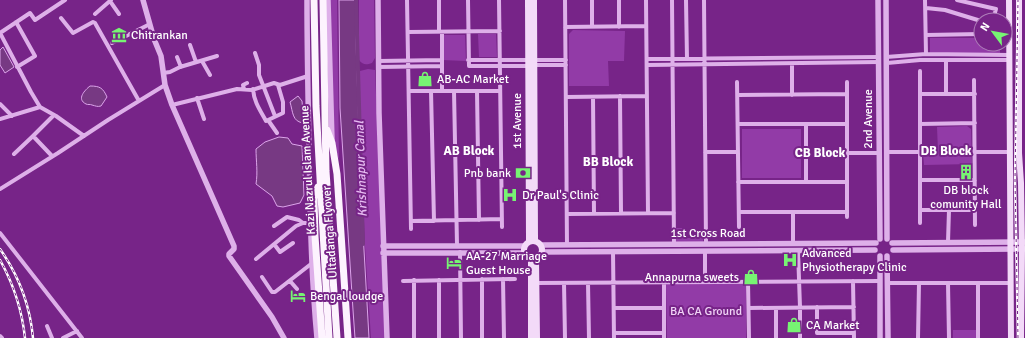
<svg xmlns="http://www.w3.org/2000/svg" width="1025" height="338" font-family="Signika,sans-serif">
<rect width="100%" height="100%" fill="#772488"/>
<!-- green -->
<path fill="#923ba7" d="M327 0H337L339 160 328 126Z
M359 0H374L375 58 372 63C366 65 363 65 359 60Z
M573 30 625 31 624 61H608L609 86H569V34Z
M478 34H496L497 57H479Z
M442 35H465L466 61 442 60Z
M930 38H981V44H1000V54H930Z
M368 69 375 70 386 338H371L365 246 358 73 360 71Z
M967 126 971 129 972 164 924 165 923 152H938L937 127Z
M742 129H801V178H742Z
M676 228H685L687 238H696V234L703 235V243H675Z
M666 284H746V338H667Z
M953 330H976V338H953Z"/>
<!-- water -->
<path fill="#773983" stroke="#dca4ea" d="M339 0H356V41L361 197 369 338H355L353 310 340 108Z
M3 47 14 67 5 73 0 65V50Z
M90 86C100 86 103 88 107 97L101 106C97 107 96 106 92 105 90 104 88 105 86 104 76 99 85 90 90 86Z
M298 96 302 101 304 123C292 122 293 112 290 102Z
M279 137 288 138 292 144 302 146 304 195 300 203 283 207 277 206 272 196 256 184C258 172 256 161 256 149L265 142Z"/>
<g fill="none" stroke-linecap="round" stroke-linejoin="round">
<!-- canal -->
<path stroke="#773983" stroke-width="4" d="M356 0 363 244"/>
<!-- minor -->
<path stroke="#deb0e9" stroke-width="4" d="M407 0 411 229
M468 0 469 66H528
M499 0 502 227
M565 0 567 245
M592 0V27
M619 0V27
M646 0 648 213
M672 0 674 244
M686 0 687 59
M704 0 706 244
M925 0 926 54
M957 0 996 9 993 20
M110 1 119 14
M926 8 945 10 981 21
M95 14 111 0
M61 18 73 33 93 22 95 23 139 101
M16 22 35 56 17 67
M565 27 646 26
M408 32 500 31
M439 32V0
M442 32V91
M926 35 981 34
M112 43 150 24
M190 45 196 62
M255 53 259 65V75L275 116
M177 57 181 67
M886 57 926 54 1009 55
M647 59 879 57
M468 60H528
M535 60H566
M946 60V94
M202 61 210 75
M379 61 442 60
M887 63 920 60H1009
M534 65H566
M647 65 879 62
M379 67 442 66
M163 73 170 72 180 67 217 56
M974 80 975 225
M737 82 739 227
M847 82V217
M244 89 243 85 247 83
M253 89C254 102 260 110 266 121L283 113V102L278 85
M409 91H500
M431 91 434 221
M454 91 457 245
M477 91 479 220
M920 94H975
M738 95 847 94
M792 95V64
M620 96 621 213
M566 97 647 96
M593 97 594 214
M197 98 204 119
M0 104 12 116
M172 105 237 89 252 90 274 83 280 85 308 76
M40 107 31 92 0 33 30 13 35 20 65 0
M0 119 40 107 56 116 84 136
M268 120 277 133
M738 124H847
M920 124 975 123
M705 152H738
M887 152H920
M975 152H1010
M847 153H879
M14 154 33 136
M52 156 33 136 54 115
M920 180H975
M738 182H847
M806 182V124
M0 189 58 153 108 120 165 85
M920 210H975
M739 212H847
M567 214 674 213
M411 221 502 219
M920 223V71
M274 226 287 217 299 220 303 223
M0 233 82 338
M948 242 949 210
M793 243V212
M274 244 280 252 293 243
M613 251 614 338
M798 251 800 307V338
M460 252 461 338
M256 259 296 226 303 223H310
M262 277 272 292H275L311 264
M482 279V338
M503 279 504 338
M414 280V338
M439 280V338
M290 281 297 289
M403 281 515 279
M853 281 854 338
M664 282V338
M705 282V251
M748 282 749 338
M536 283 880 281
M564 283 565 338
M588 283 589 338
M887 283H1010
M948 283 949 338
M978 283V338
M817 307V333H854
M614 308H664
M749 308 854 307
M776 308V338
M47 326 52 338
M614 333H664
M0 336 2 338
M63 338 77 331
M918 338 919 283"/>
<!-- tertiary -->
<path stroke="#deb0e9" stroke-width="5.5" d="M143 0 154 39 161 56 165 85 172 105 234 246V249L229 254V256L272 317 284 338
M307 0C307 49 308 97 309 146 310 210 311 274 317 338
M328 0 332 140
M378 0 379 113 387 338
M878 0 880 239
M886 0 887 239
M892 243 1025 242
M541 245 876 243
M383 246H524
M893 250 1025 249
M542 252 875 250
M383 253H524
M880 256V338
M887 256 888 338"/>
<!-- secondary -->
<path stroke="#f3daf8" stroke-width="6" d="M528 0 529 241
M534 0 535 241
M1009 0 1011 338
M1019 0V153L1021 183 1022 249 1021 338
M524 250a9 9 0 1 1 18 0a9 9 0 1 1-18 0Z
M531 259V338
M536 259 537 338"/>
<!-- primary -->
<path stroke="#fdf3fe" stroke-width="7" d="M314 0 316 106 329 338
M323 0 326 171 337 338
M327 130 332 143 337 174 348 338
M318 187 314 198 315 236 322 338"/>
<!-- rail casing -->
<g stroke="#fff" stroke-width="2.5">
<path id="rail" d="M0 249C19 276 30 305 33 338
M0 260C14 285 22 310 25 338
M1018 338 1015 179 1018 0"/>
</g>
<!-- rail -->
<use href="#rail" stroke="#772488" stroke-width="1" stroke-dasharray="3" stroke-linecap="butt"/>
</g>
<!-- icons -->
<defs>
<g id="museum-bare" transform="scale(1.2)"><path d="M0-6L6-3V-2H-6V-3ZM-5-1h2V3h-2ZM-1-1h2V3h-2ZM3-1h2V3H3ZM-6 4H6V6H-6Z" fill="#77f473" stroke="#772488" stroke-width="2.5" paint-order="stroke"/></g>
<g id="shop-bare" transform="scale(1.2)"><path d="M-5-2.5h2.3a2.7 3.5 0 0 1 5.4 0H5L5.5 6h-11ZM-1.5-2.5h3a1.5 2.3 0 0 0-3 0Z" fill="#77f473" stroke="#772488" stroke-width="2.5" paint-order="stroke"/></g>
<g id="building-bare" transform="scale(1.2)"><path d="M-4-6H4V6H1V3H-1V6H-4ZM-2.5-4.3h1.7v1.8h-1.7ZM.8-4.3h1.7v1.8H.8ZM-2.5-1h1.7V.8h-1.7ZM.8-1h1.7V.8H.8Z" fill="#77f473" stroke="#772488" stroke-width="2.5" paint-order="stroke"/></g>
<g id="bank-bare" transform="scale(1.2)"><path d="M-6-4H6V4H-6ZM0-2.3a2.3 2.3 0 1 0 0 4.6a2.3 2.3 0 1 0 0-4.6Z" fill="#77f473" stroke="#772488" stroke-width="2.5" paint-order="stroke"/></g>
<g id="hospital-bare" transform="scale(1.2)"><path d="M-5-5h3v3.5h4V-5h3V5h-3V1.5h-4V5h-3Z" fill="#77f473" stroke="#772488" stroke-width="2.5" paint-order="stroke"/></g>
<g id="hotel-bare" transform="scale(1.2)"><path d="M-6-4.5h1.5V1H6V5H4.5V3h-9V5H-6ZM-4 0a1.8 1.8 0 1 1 3.6 0ZM.5 0V-2.5h3Q6-2.5 6 0Z" fill="#77f473" stroke="#772488" stroke-width="2.5" paint-order="stroke"/></g>
</defs>
<g fill-rule="evenodd">
<use href="#museum-bare" x="119" y="35"/>
<use href="#shop-bare" x="425" y="79"/>
<use href="#building-bare" x="966" y="172"/>
<use href="#bank-bare" x="523" y="173"/>
<use href="#hospital-bare" x="510" y="195"/>
<use href="#hospital-bare" x="790" y="260"/>
<use href="#hotel-bare" x="454" y="263"/>
<use href="#shop-bare" x="751" y="277"/>
<use href="#hotel-bare" x="298" y="296"/>
<use href="#shop-bare" x="794" y="325"/>
</g>
<g text-anchor="middle" dominant-baseline="central" stroke-width="4" stroke-linejoin="round" paint-order="stroke">
<!-- poi labels -->
<g font-size="12" fill="#fff" stroke="#772488" text-anchor="start">
<text x="131" y="35">Chitrankan</text>
<text x="437" y="79">AB-AC Market</text>
<text x="511" y="173" text-anchor="end">Pnb bank</text>
<text x="966" y="190" text-anchor="middle">DB block<tspan x="966" dy="14">comunity Hall</tspan></text>
<text x="522" y="195">Dr Paul's Clinic</text>
<text x="802" y="253">Advanced<tspan x="802" dy="14">Physiotherapy Clinic</tspan></text>
<text x="466" y="256">AA-27 Marriage<tspan x="466" dy="14">Guest House</tspan></text>
<text x="739" y="277" text-anchor="end">Annapurna sweets</text>
<text x="310" y="296">Bengal loudge</text>
<text x="806" y="325">CA Market</text>
</g>
<!-- street labels -->
<g font-size="12" fill="#fff" stroke="#772488">
<text transform="translate(868 119) rotate(-90)">2nd Avenue</text>
<text transform="translate(517 121) rotate(-90)">1st Avenue</text>
<text transform="translate(308 170) rotate(-93)">Kazi Nazrul Islam Avenue</text>
<text transform="translate(330 232) rotate(-94)">Ultadanga Flyover</text>
<text x="708" y="233">1st Cross Road</text>
</g>
<!-- park labels -->
<g font-size="12" fill="#f0d4f7" stroke="#772488">
<text x="706" y="311">BA CA Ground</text>
</g>
<!-- neighbourhood labels -->
<g font-size="13" font-weight="bold" fill="#fff" stroke="#772488">
<text x="469" y="151">AB Block</text>
<text x="946" y="151">DB Block</text>
<text x="820" y="153">CB Block</text>
<text x="608" y="162">BB Block</text>
</g>
<!-- water labels -->
<g font-size="13" font-style="italic" fill="#e6bbf1" stroke="#772488">
<text transform="translate(361 169) rotate(-92)">Krishnapur Canal</text>
</g>
</g>
<!-- north arrow -->
<g transform="translate(993 32) rotate(302)"><circle r="19" fill="#772488" stroke="#ad7cb8"/>
<path d="M0-3L7 15L0 10L-7 15Z" fill="#77f473"/>
<text y="-6" font-size="11" font-weight="bold" text-anchor="middle" fill="#ffffff">N</text>
</g>
</svg>
